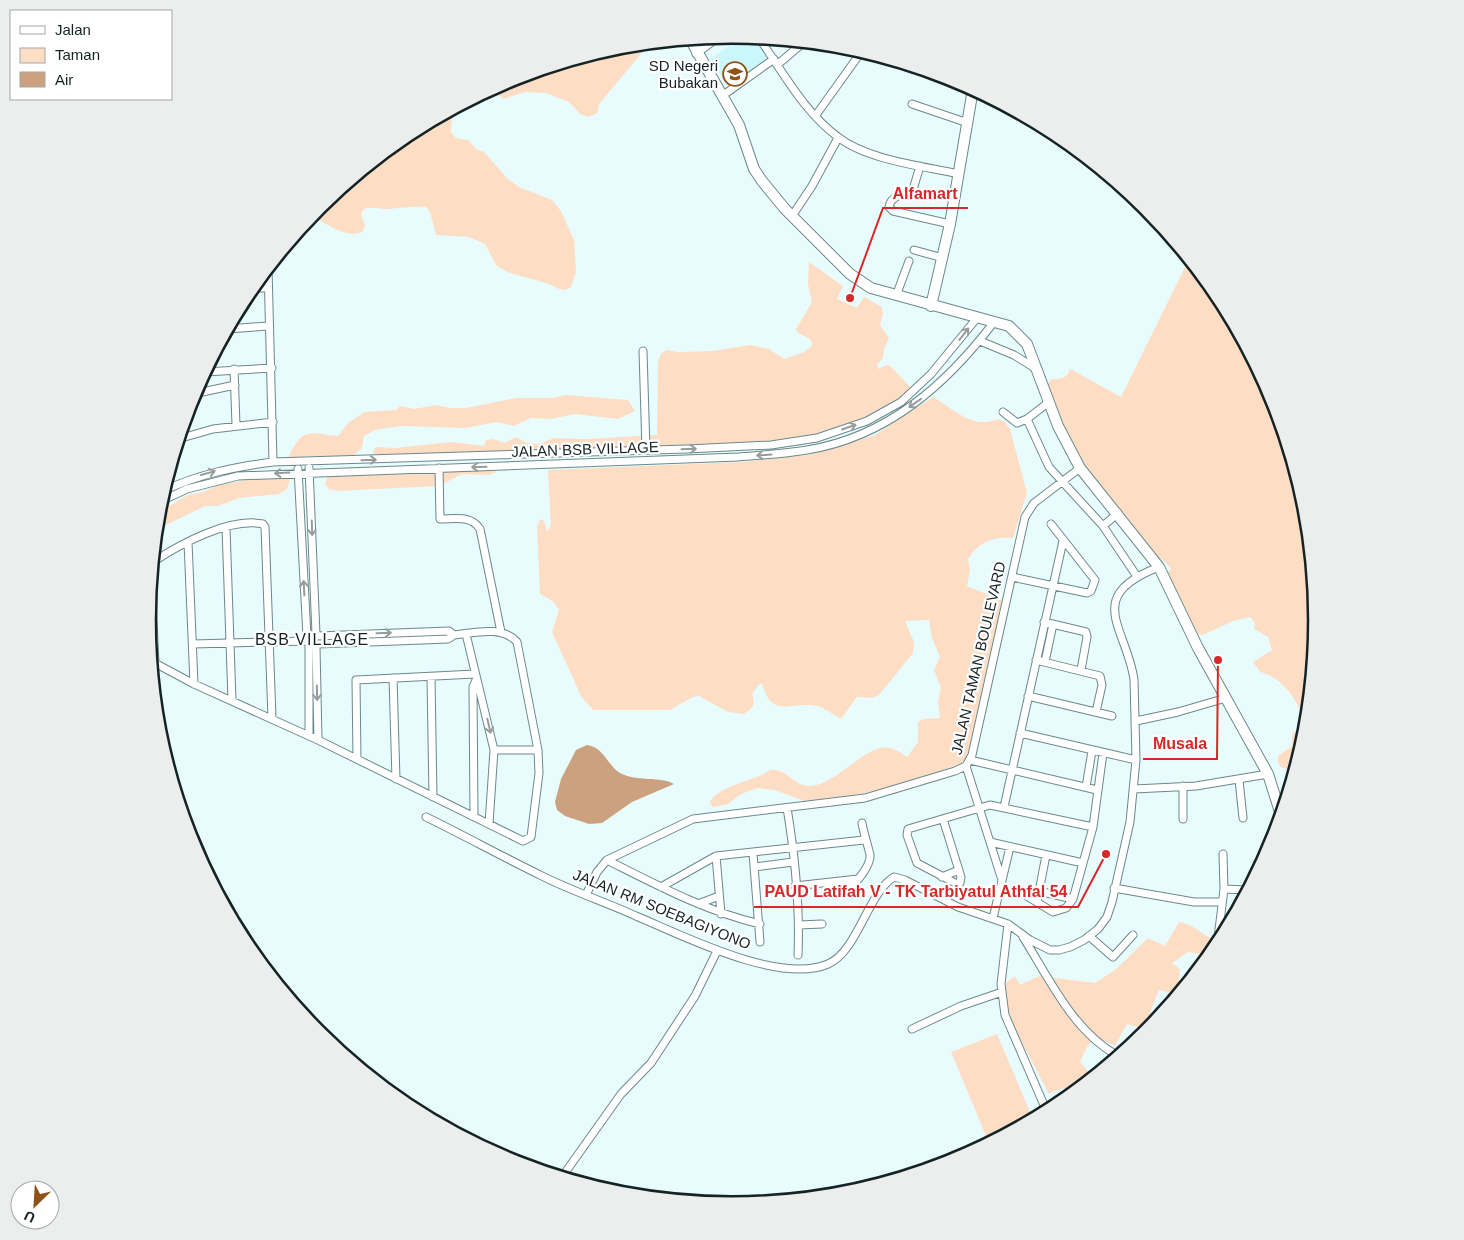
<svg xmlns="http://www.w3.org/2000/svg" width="1464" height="1240" font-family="Helvetica,sans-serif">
<rect width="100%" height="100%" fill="#e8fcfe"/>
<!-- built -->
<path fill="#cbf7fa" d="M743 36 755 37 771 60 730 88 710 59Z"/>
<!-- green -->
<path fill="#feddc5" d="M650 43 599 104 597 113 589 117 580 114 569 102 546 93 525 92 503 99 494 91H487C530 68 601 48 650 43Z
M459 106 452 116 451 132 456 138 468 140 477 150 483 151 508 179 519 187 552 200 561 211 574 240 576 272 571 287 565 290 559 289 549 284 507 272 496 265 485 244 469 237 436 235 430 212 426 207C413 206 401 208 388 209 380 209 372 206 364 209L361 214 365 226 362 232C345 239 325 223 311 215L319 206 407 133Z
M1189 259 1219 295 1273 396 1306 506 1317 620 1306 734 1295 770 1282 768 1278 763V756L1292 746V734L1304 724C1300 701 1282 677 1260 672L1253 662 1272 650 1268 637 1254 629 1255 623 1250 617 1233 621 1203 635 1198 634 1183 613 1168 578V572L1171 569 1162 559 1159 560 1079 459 1058 417 1048 384 1051 379C1061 379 1067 379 1070 369L1121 397Z
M809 262 843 286 837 299 857 308 864 297 882 307 883 314 880 325 889 338 884 349 883 358 877 365 878 369 887 365 890 366 913 390C871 425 823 436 771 443L375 459 373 452 376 447 395 448 452 442 484 446 486 440 493 439 505 443 516 437 527 443 539 444 554 438 587 439 657 435 658 361 661 354 666 350 678 352 713 351 750 345 769 349 784 359 804 352 812 346 811 340 797 332 796 329 812 302 808 284Z
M566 395 628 400 635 411 618 419 575 414 551 419 531 418 514 426 497 422 465 428 401 426 375 430 364 436 362 448 353 456H309L291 460 288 458C303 426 309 433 338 436L349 422 365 412 396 410 400 406 414 409 437 405 450 408H466L516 398H553Z
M933 397C954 409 972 430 998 419L1005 422 1010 429 1027 493 1013 538C994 536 978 542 968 559L970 570 967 586 1003 601 967 756 961 764 884 789 849 796 804 801 775 790 758 788 741 794 728 804 713 807 710 803C713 789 749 781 762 775 765 774 768 770 771 770 785 768 795 786 809 786 837 786 866 742 890 748 896 749 902 754 907 757L918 742V722L923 719 940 718 938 702 941 688 934 670 940 657 932 638 929 620 905 621 914 642 913 653 879 695 872 698 857 697 841 719C834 715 825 708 817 706 790 701 773 720 762 684H759L752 694C756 704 753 709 744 714L728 712 699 696 693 697 670 710H593L581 696 552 632 559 610 554 602 540 594 537 526 541 519 544 521 547 531 551 526 548 470 739 462 809 455 875 435Z
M493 469 496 472 490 475 462 474 439 486 337 491 329 489 325 484 328 476 332 475 420 474Z
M287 477 290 480 287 489 279 494 239 498 218 506H205L156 530 158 509 171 505 188 495 203 492 218 485 257 478Z
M1179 922C1195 925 1198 932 1213 939L1209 955 1188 952 1172 963 1180 969 1179 982 1171 993 1159 990 1150 1013 1158 1019 1149 1030 1127 1024 1115 1046 1097 1037 1087 1047 1080 1062 1093 1077 1068 1097 1063 1088 1049 1094 1007 1014 1004 984 1015 976 1020 985 1039 976 1095 983 1115 970 1148 938 1165 946Z
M997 1034 1033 1119 989 1143 951 1052Z"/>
<!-- water -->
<path fill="#cca180" d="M587 745C604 747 607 765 620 773 637 782 661 776 674 784L632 802 602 823 589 824 565 816 557 810 555 802 561 779 576 750Z"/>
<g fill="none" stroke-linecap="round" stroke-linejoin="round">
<!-- street casing -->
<g stroke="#6a898b" stroke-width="9">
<path id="street" d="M759 38C783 72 804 112 838 137 867 160 923 166 959 174
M845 46 859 55 861 51
M696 54 720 36
M777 65 804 42
M722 96 774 59
M912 104 968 123
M816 115 859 55
M920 166 912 193C903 194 891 195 889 207L893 211 950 224
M792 216 812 186 838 138
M914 250 943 258
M268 268 273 462
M251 288H268
M896 296 909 261
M227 329 268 326
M980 341 1014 355 1038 370
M643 351 646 450
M234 369 236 425
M205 372 272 368
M193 394 235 385
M1049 402 1027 419 1049 467 1103 526 1136 575
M1003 412 1017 423 1027 419
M178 439 213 429 273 422
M309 468 316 634
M439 468 440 519C456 519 471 515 480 529L501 632
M298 469 307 636
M163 491C199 474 234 467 273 462L687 449 771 445 817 438 867 421 901 402 931 374 977 318
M159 502 187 489 238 476 738 457C761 455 784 454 807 450 887 437 946 385 994 322
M1103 526 1118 513
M226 528 232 700
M188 542 194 684
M153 562C180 544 230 517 263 524L265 527 272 718
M1012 577 1087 593 1091 591 1095 580 1051 524
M151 579 155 663
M1044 622 1086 632 1087 637 1081 670
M466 634 494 750 489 824
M318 636 449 631 454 635
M193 644 306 641
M309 645V736
M316 646 318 740
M1036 660 1100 676 1102 685 1096 712
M151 661 194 684 318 740 523 841 531 837 539 773 538 750 517 642C502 625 474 633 454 635L448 639 318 644
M1045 662 1053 624
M431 677 433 797
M393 678 396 779
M1028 696 1112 716
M1136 721 1178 712 1226 698
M1020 733 1136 760
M494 750H538
M357 759 356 680 475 674
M970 760 1097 790
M966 766 1001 877
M1239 780 1243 818
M1086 787 1092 751
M1134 789 1196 786 1268 774
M1004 807 1063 541
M787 808C795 856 800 906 798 955
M426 817C465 836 503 857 542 876 572 891 605 902 636 916 682 935 779 985 828 964 858 951 867 894 894 877L905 880 958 907 1008 924 1030 940 1050 950H1059L1070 947 1084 940 1098 929 1107 917 1112 902 1130 822 1136 760 1134 679C1126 627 1083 596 1159 567
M474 817 473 687 476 680
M943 819 961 877 960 883 957 884 917 863 907 835 908 829 990 805 1093 827
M1183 819V786
M990 842 1083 863
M753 853 760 942
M1223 854 1224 889
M716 856 721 914
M607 860C657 885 705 911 760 924
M755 867 793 862
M942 877 959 870
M830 883 837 887 848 889C856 884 871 865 870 855 868 845 864 835 862 823
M795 886 858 879
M661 887 716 856 864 840
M1114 888 1194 902H1222
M1038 891 1073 899
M586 895 597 872 607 860 693 819 865 798 955 771 966 766 972 755 1025 517 1034 503 1080 468
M1025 895 1053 912 1066 908 1073 899 1093 827 1103 753
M1037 902 1046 855
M698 904 719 896
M993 918 1010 847
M1008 924 1001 984 1005 1015 1047 1112
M799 925 822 924
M1089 936 1113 957 1133 935
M1023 937C1050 980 1073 1031 1118 1056
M1217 946 1224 889 1248 890
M912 1029 961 1006 1002 992
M562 1177 621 1094 651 1063 695 996 717 951"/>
</g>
<!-- secondary casing -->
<g stroke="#6a898b" stroke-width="12">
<path id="secondary" d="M931 306 950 224 973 89"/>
</g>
<!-- primary casing -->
<g stroke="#6a898b" stroke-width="12">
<path id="primary" d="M690 39 739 125 754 169 762 181 785 209 850 274 871 288 1009 326 1027 344 1058 426 1080 468 1159 567 1198 648 1268 774 1281 815"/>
</g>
<!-- street -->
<use href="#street" stroke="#fff" stroke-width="7"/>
<!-- secondary -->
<use href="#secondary" stroke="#fff" stroke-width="10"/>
<!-- primary -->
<use href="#primary" stroke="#fff" stroke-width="10"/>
</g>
<!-- one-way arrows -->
<defs><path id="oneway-shaft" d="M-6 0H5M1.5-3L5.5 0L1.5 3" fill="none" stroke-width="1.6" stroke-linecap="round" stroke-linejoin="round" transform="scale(1.25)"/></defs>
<g stroke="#969c9c">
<use href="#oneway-shaft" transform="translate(964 334) rotate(-52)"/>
<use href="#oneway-shaft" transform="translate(915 403) rotate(145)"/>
<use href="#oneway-shaft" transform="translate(849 427) rotate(-19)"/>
<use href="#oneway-shaft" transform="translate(689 449) rotate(-2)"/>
<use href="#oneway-shaft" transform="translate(764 455) rotate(176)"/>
<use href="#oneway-shaft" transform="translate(369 460) rotate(-2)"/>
<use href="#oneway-shaft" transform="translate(479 467) rotate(178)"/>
<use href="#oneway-shaft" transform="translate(208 473) rotate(-15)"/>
<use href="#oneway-shaft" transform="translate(282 473) rotate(177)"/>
<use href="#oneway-shaft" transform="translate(312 528) rotate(88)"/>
<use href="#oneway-shaft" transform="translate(304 588) rotate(-93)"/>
<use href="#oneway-shaft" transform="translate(384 633) rotate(-2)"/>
<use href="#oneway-shaft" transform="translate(317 693) rotate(89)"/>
<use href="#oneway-shaft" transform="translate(489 726) rotate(77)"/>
</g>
<!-- icons -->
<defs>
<g id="school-ring" transform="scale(1.25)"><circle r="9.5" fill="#fff" stroke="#905217" stroke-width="1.5"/><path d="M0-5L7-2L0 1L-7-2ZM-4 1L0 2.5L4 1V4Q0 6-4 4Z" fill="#905217"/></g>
</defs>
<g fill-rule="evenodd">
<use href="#school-ring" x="735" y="74"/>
</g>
<g text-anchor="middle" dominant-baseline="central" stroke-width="4.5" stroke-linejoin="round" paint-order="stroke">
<!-- poi labels -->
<g font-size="15" fill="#162324" stroke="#fff" text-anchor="end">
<text x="718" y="65">SD Negeri<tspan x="718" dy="17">Bubakan</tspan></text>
</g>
<!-- street labels -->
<g font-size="15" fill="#162324" stroke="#fff">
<text transform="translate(585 449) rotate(-2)">JALAN BSB VILLAGE</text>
<text transform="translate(978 658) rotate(-77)">JALAN TAMAN BOULEVARD</text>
<text transform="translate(662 909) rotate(22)">JALAN RM SOEBAGIYONO</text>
</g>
<!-- neighbourhood labels -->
<g font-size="16" letter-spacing="1" fill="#162324" stroke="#fff">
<text x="312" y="639">BSB VILLAGE</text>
</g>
</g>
<!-- crop -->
<path d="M0 0H1464V1240H0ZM156 620a576 576 0 1 1 1152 0a576 576 0 1 1-1152 0Z" fill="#eceded" fill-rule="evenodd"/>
<path fill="none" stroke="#162324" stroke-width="2.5" d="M156 620a576 576 0 1 1 1152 0a576 576 0 1 1-1152 0Z"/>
<!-- callouts -->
<path fill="none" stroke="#d62828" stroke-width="2" d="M850 298L883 208H968M1218 660L1217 759H1143M1106 854L1078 907H754"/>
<g fill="#d62828" stroke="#fff" stroke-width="2">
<circle cx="850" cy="298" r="5"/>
<circle cx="1218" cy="660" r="5"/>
<circle cx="1106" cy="854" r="5"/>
</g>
<g font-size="16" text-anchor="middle" font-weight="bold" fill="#d62828" stroke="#fff" stroke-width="4.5" stroke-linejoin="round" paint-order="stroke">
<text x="925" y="199">Alfamart</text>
<text x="1180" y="749">Musala</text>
<text x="916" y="897">PAUD Latifah V - TK Tarbiyatul Athfal 54</text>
</g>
<!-- legend -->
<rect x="10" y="10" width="162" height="90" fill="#ffffff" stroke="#a2a7a7"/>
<rect x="20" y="26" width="25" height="8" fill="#ffffff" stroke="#a2a7a7"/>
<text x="55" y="35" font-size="15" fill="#162324">Jalan</text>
<rect x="20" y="48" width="25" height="15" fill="#feddc5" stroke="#a2a7a7"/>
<text x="55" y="60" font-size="15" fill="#162324">Taman</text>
<rect x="20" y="72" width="25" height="15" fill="#cca180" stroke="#a2a7a7"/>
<text x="55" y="85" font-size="15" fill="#162324">Air</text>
<!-- north arrow -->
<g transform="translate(35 1205) rotate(205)"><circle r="24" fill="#ffffff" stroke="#a2a7a7"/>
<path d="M0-4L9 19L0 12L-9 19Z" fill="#905217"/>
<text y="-8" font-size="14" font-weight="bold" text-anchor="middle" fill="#162324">U</text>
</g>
</svg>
